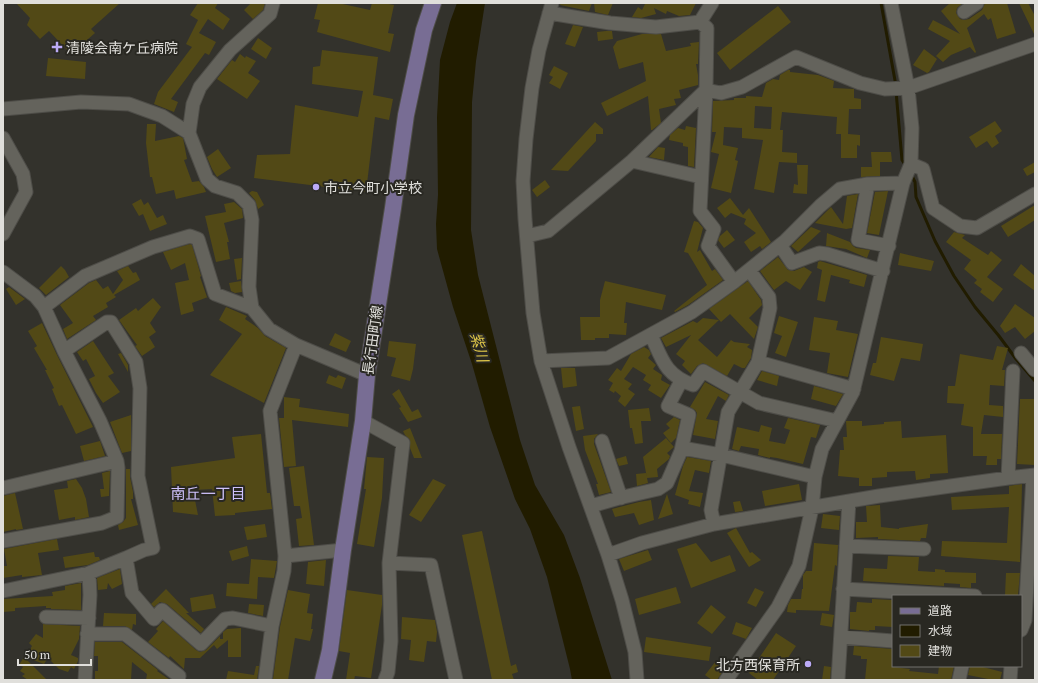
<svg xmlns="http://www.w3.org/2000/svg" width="1038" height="683" font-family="'PT Serif','Noto Sans JP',serif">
<rect width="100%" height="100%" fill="#33322c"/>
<!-- water -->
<path fill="#211c00" d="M457 3H485L476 61 472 102 471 230 478 275 520 440 535 485 564 535 580 578 612 680H572L570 669 547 577 530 529 515 499 490 427 472 364 453 307 437 249 436 224 438 195 437 117 440 60 450 22Z"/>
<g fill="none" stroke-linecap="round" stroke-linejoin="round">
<!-- stream -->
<path stroke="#211c00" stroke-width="3" d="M881 3 896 86
M896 91 902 160 906 166
M911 174 915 182 916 197 935 241 954 276 975 307 999 336 1016 359 1035 381"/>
</g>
<!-- building -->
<path fill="#524916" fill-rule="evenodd" d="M16 3H120L91 29 95 33 71 54 49 31 40 39 27 25 30 18Z
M198 3H218L215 8 230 19 223 30 208 19 199 33 216 42 209 55 205 53 171 99 178 102 174 112 154 104 158 92 192 47 186 44 198 20 190 15Z
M251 3H265L263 10 253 19 244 10Z
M318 3H338L370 10 372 3H383L394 5 388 33 394 34 390 52 317 32 320 20 314 19Z
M561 3H592L589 11 560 5Z
M594 3H613L608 15 595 12Z
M642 3H696L690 15 679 16 667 11 666 14 654 8 656 14 641 18 632 17 638 7 642 10 645 4Z
M950 3H963L957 8 956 13 960 19 964 20 969 19 982 10 985 3H1007L1016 33 997 39 991 18 988 20 984 14 967 28 976 52 975 53 970 47 951 55 943 62 936 56 950 41 928 29 933 20 960 34 941 11Z
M1019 3H1028L1035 16V36Z
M778 6 791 22 730 70 717 53Z
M573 25 583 27 575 47 565 44Z
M606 31H612L613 39 598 41 597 32Z
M642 34H661L666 51 691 46 690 43 699 42 698 64H696L698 75V85L679 90 681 98 674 99 676 105 659 109 661 123 652 130H651L648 96 607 116 601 103 646 81 643 62 619 69 613 47 617 41Z
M258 38 272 48 266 59 251 49Z
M924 49 937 59 929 72 927 73 913 65Z
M322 50 378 57 373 95 393 99 389 120 375 117 366 192 254 178 257 155 290 154 295 105 358 117 363 91 312 84 313 67 320 66Z
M240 54 245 58 246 56 256 61 248 73 260 81 247 99 217 79 232 60 235 62Z
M48 58 86 62 85 79 46 76Z
M554 66 568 73 560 89 549 83 553 77 549 75Z
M788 70H790V72L818 75 834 81 833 88 854 89V98L861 99V109H849L848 134 860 135V146L857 145V158H841V134H836L837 117 782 112 780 130H783L782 152 797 153V163L779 162 774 193 754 189 763 140 742 138V128L724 127 723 145 738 148 735 160 738 161 731 193 711 188 719 154 711 152 716 132H712L713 101 734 100V98H746V96L762 97 766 83 773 79 779 80 780 75ZM755 106 772 107 771 129 754 128Z
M995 121 1002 131 995 136 999 143 992 148 987 141 976 148 969 137Z
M595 122 603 129V134H596V141L568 171 551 170Z
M147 124H156L155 141 179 136 183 138 187 159 184 160 192 182 199 181 204 187 206 192 176 199 174 190 156 194 152 177H150L146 143Z
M686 126 696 128 694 167 688 166V147L683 146V143L669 140 670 135 678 128 685 130Z
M658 147 665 148 664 160 649 157Z
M218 149 231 168 217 177 212 169 207 157Z
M871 152H891L892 162H880V176L861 177V167H872Z
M1035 162V172L1027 176 1023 169Z
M797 165H808L807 194 793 193 794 184 798 185Z
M545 180 550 187 537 197 532 190Z
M252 191 257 192 264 205 258 209 255 200 249 193Z
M888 191 879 235 867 233 875 192Z
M858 194 852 228 846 229 815 223 831 207 843 224 847 196Z
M730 198 743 215 749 208 771 242 762 249 760 246 751 252 744 242 756 233 744 224 746 219 731 213 725 218 717 208Z
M141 199 144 205 148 202 157 218 163 215 167 224 150 231 143 214 139 216 132 204Z
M234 202 242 209 243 218 224 223 229 242H227L230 259 216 262 205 216 226 212 224 204Z
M1035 205V220L1008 237 1001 226Z
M694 221 698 222 703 228 697 252 700 250 712 271 715 269 723 280 688 305 675 312 674 311 707 285 688 253 684 252Z
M811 227 821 231 798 252 791 246Z
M727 230 735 240 724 248 718 240 720 236Z
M954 232 965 235 962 238 988 255 991 251 1002 260 987 277 1003 289 993 302 980 292 982 289 974 283 977 280 964 269 971 260 946 242Z
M827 233 850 242 853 246 856 248 870 250 867 258 846 249 826 246Z
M190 244 192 245 201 276 200 277 207 297H208L192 303 194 311 181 315 175 283 189 280 185 263 171 270 163 252Z
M900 253 934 261 931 271 898 265Z
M778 257 788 270 794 271 804 267 812 272 800 290 786 281 774 290 760 271Z
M242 258 241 279 237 280 234 259Z
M820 261 867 275 864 287 849 283 850 280 831 275 825 302 817 300 822 270 817 268 818 262Z
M1021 264 1035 276V291L1013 275Z
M61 266 65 270 69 277 46 295 39 288Z
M128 266 133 273 136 272 140 280 114 295 116 297 106 303 108 307 93 316 96 320 67 339 63 329 73 323 60 305 89 283 96 280 103 289 108 286 113 294 123 280 117 271Z
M241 281 242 292 235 293 231 291 229 283Z
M605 281 666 295 662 310 626 302 624 323H627L626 335 609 334V338H595V340H581L580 317H600V300Z
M748 281 761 300 762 305 749 318 758 327 754 339 730 314 721 322 709 309Z
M9 287 25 299 16 305 6 289Z
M153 298 161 307 150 323 156 332 149 337 155 347 142 356 135 346 137 345 119 320 136 308 138 311Z
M1015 304 1035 318V331L1025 339 1015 327 1005 333 1000 326Z
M226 307 247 316 245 319 258 328 265 336 286 348 264 403 210 375 242 334 219 320Z
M779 316 798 322 786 357 775 353 782 336 774 333Z
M814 317 838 321 836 330 858 334 848 377 827 373 830 353 809 350Z
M703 318 719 320 698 340 717 357 731 340 734 342 750 344 747 347 752 350 751 358 745 368H742L734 364 727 376 703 363 697 366 691 374 682 365 685 361 676 354 691 335 666 347 661 338 693 321 697 323Z
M42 323 57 355 93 427 76 434 62 405 59 406 52 389 54 388 45 370H47L34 348 37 346 28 331Z
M335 333 351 341 346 352 329 345Z
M881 337 923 344 920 361 901 358 894 381 870 375 873 363H876Z
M93 341 114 373 108 376 120 392 103 403 96 393 89 379 95 376 86 359 83 361 77 352Z
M389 341 416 344 413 369 410 381 391 376 396 358 387 356Z
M997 346 1008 348 1002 370H1005L1004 386 990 385 989 405 1003 406V417L984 415 981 434H1002L1001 459H997V465H986L987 456H973V427L961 425 964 404 947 403 948 386H955L960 354 993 360Z
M644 347 649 350 651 354 648 358 656 365 653 369 662 375 661 380 670 385 661 398 648 390 651 385 643 380 646 375 633 367 624 379 632 384 628 389 635 394 625 407 618 401 621 396 615 391 614 393 609 390 613 383 608 380 617 368 621 371 631 354Z
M121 353 128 365V372L118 354Z
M561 368H575L577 386 563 388Z
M762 371 779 376 777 386 757 380Z
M329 375 336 378 338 375 346 378 342 389 326 383Z
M705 382 729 395 726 401 718 396 706 419 718 421 715 439 693 435 697 413 695 410 690 407Z
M814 386 843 394 836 406 811 399Z
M399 389 412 412 418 409 422 417 408 422 399 408 401 407 392 394Z
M284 397 300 399 299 407 349 414 348 427 292 420 296 466 284 467 279 418H284Z
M1020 399H1035V465L1017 464Z
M580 406 584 429 576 431 572 407Z
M649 408 651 421H641L643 443 635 444 632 428H630L628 410Z
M131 415V451L122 453 110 422Z
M674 417 680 420 676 438 671 443 663 433 670 428 666 424Z
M788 418 820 425 816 438 811 437 803 464 777 458 770 457V458L758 455 759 449 741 446 739 451 732 449 737 427 759 432 761 425 772 428 769 441 785 444 790 430 784 428Z
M846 421H862V426L884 424V422L901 421 902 438 946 435 948 473 930 474V478L916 480 915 471 887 472V477L872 478V486H859V478L838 476 840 450H844L843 437H847Z
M410 428 422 458H414L410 448V440L405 435 403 431Z
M261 434 267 493H270L272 509 235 513V515L215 516 212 489 193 490 198 515 173 512 171 467 235 458 232 437Z
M598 434 594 439V444L611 492 599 495 596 484H598L585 450 583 436Z
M666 438 674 447 667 453 670 456 669 459 657 469 658 477 647 478 643 457Z
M100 441 105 456 84 461 80 446Z
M626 456 628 464 619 466 616 459Z
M367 457 384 458 382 498 374 547 357 544 366 489H364Z
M687 457 711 461 709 473 695 470 689 491 703 493 700 507 688 504 689 500 675 495 683 466Z
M304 466 314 545 299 546 296 519 302 518 300 506H294L289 468Z
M126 469H130V477L133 492V499H131L138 525 119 530 118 525 123 522 126 518Z
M110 471 109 496 101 497 100 489H104L102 473Z
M646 473 648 483 637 486 636 474Z
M76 479 82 488 86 499 89 517 75 520V517L59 520 54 490 68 488 67 481Z
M433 479 446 485 421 522 409 515Z
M799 484 802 500 765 506 762 491Z
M1022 484 1020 562 941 556 942 541 1007 543 1009 507 952 510 951 497 1009 494V486Z
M15 493 23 529 16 530V529L3 532V496Z
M667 494 673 514 658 519Z
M651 500 654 520 639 525 634 513 615 517 612 509 639 502Z
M740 501 743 511 735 512 733 502Z
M880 505 881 527 899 529V528L928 524 926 538H921L920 541 878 539V537L856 538V522H867L866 506Z
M823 514 840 516 839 530 821 528Z
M265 524 267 537 247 540 244 527Z
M736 528 750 553 752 552 761 560 749 567 727 533Z
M482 531 511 666 516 664 518 672 512 674 514 680H492L462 535Z
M57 539 59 550 38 553 42 575 22 577V575L3 578V566H7L4 549Z
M696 543 711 562 730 555 736 571 691 588 677 549Z
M814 543 838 545 837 566 835 565 829 611 796 610V613L787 612 788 605 791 599H801L802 589H803V575L806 571H812Z
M247 546 249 556 232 561 229 551Z
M648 550 652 560 624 571 619 559Z
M94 552 95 557H99L100 560 88 565 65 568 63 557Z
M888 556 919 557 918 571 935 572V569L945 570V572L976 573V583H971V588L960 587V584L944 583V586L863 581 864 568 887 569Z
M251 559 277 561 274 578 258 577 257 599 226 596 227 583 249 584Z
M326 560 324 586 306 584 308 562Z
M120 569 122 584 112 589 108 583 107 589 98 590 97 578Z
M1006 573H1020L1018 595H1005Z
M81 583V610L51 609V608H46V606L15 608V611L3 612V599L53 596 52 592 65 590V586Z
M676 587 681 603 639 615 635 599Z
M755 588 764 592 756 607 747 603Z
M166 589 189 613H186L204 629 201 633 167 604 160 602 154 607 151 604Z
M288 590 310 594 307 613 313 614 311 629H313L310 641 295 638 288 680 273 679 280 627Z
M347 590 382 595V605L371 678 355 676 354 680H346L350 653 339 651Z
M213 594 216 608 192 612 190 598Z
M872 599 893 600V627L875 626V630H869V631L850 629V612H856L857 602 872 603Z
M249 604 264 605 263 616 248 613Z
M711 605 726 617 712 634 697 623Z
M104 613 136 614V625L133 624 132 630 125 626H103Z
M822 613 834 615 832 627 820 625Z
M402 617 435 620 437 632 436 642 427 641 424 662 409 660 411 640 401 639Z
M163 621 196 650 200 652 206 650 220 636V639H223V632L227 629 241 628V657H228V640L217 649 214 645 200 658H185L184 669 170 656 169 658 148 642 158 631 156 629Z
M736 622 752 628 746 639 732 634Z
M43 624 80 626 79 639 71 655 78 658V661L74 669 71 667 68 672 59 669 48 658 44 664 25 657 32 646 29 643 36 634 43 638Z
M776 633 796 646 773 680H758L749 673Z
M646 637 711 647 709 661 644 652Z
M95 642H122L158 670 157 671 170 680H146L147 674 132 662 131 680H95V671H98V656H94Z
M854 646 893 649V667L910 669 909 671 938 674 939 666H954L951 680H865L867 659H861V656L853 655Z
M24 657 47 680H28L22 676 25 674 20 671 23 667 19 665Z
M716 661 725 668 717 680H712L705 675Z
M256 666H259L257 680H226L228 671 254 675Z
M824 666 831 667 830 680H822Z
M970 666H983V667L1002 672 1000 680H988V679L968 675Z"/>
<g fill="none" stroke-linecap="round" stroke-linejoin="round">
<!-- minor casing -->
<g stroke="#4e4d48" stroke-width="15">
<path id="minor" d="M552 3 539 50 532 88 526 139 523 181 525 219 533 313 541 361 569 447 608 555 622 600 635 652 637 680
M964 12 977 3
M549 13 610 23 656 27 700 22 707 28 706 90 700 211 714 229 708 246 734 282
M700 22 712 3
M3 109 81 102 129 104 162 116 189 133
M3 138 23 174 26 192 3 234
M632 161 701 177
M911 164 923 169 933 208 960 226 977 228 1035 194
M868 184 858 240 889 246
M527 236 548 231 632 161 706 90 721 93 742 87 796 57 860 83 885 89 908 88 1035 44
M780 245 792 263 819 253 827 254 883 271
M3 272 35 296 44 307 64 351 100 421 117 461 118 468 117 517 102 523 3 541
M44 307 85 276 153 247 190 236 198 239 215 294 252 308 269 329 296 345 367 375
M252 308 249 287 252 220 249 205 237 193 215 186 207 179 189 133 193 104 200 87 230 50 270 14 273 3
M651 335C662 359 665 375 693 385L703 371 759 403 837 421
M1021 353 1035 370
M541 361 608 358 692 312 734 282 785 241 820 206 840 189 868 184 903 183
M758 362 854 389
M363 421 403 443 389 563 391 641 388 672 385 680
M602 441 621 498
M682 448 721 455 815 477
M1008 478 1013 371
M3 488 117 461
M591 506 619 498 658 489 667 483 681 451 689 415 668 406 681 381
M714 524 711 510 728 412 758 362 770 308 769 297 749 270
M846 546 924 549
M608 555 642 543 714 524 879 496 1008 478 1035 475
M285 556 343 550
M126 558 132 593 154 619 162 610 201 644 225 619 233 618 272 626
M389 563 431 565 456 680
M843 589 975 596
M3 591 89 573 126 558 144 550 153 548 138 476 140 388 136 362 111 322H107L64 351
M46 617 89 618
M1021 630 1025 620 1033 476
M87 634H125L179 676 178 680
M841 637 893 641
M85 680 90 595 89 573
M265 680 272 626 284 571 285 556 270 411 296 345
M726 680 778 607 799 566 812 508 815 477 822 449 853 392 903 183 911 164 912 128 908 88 891 3
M838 680 849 501
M959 680 962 666
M1010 680 1011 666"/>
</g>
<!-- major casing -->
<g stroke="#4e4d48" stroke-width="18">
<path id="major" d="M323 680 330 650 343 550 363 421 367 375 393 208 406 115 424 30 433 3"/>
</g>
<!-- minor -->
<use href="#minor" stroke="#64635c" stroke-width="13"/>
<!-- major -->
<use href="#major" stroke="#786d94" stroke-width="16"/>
</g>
<!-- markers -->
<g fill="#bbaaf6" stroke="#292822" stroke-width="1.5">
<path d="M55 41h4v4h4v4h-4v4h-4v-4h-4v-4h4z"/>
<circle cx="316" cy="187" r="4"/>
<circle cx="808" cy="664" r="4"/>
</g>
<g text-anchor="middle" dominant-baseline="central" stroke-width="4" stroke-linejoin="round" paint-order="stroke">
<!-- poi labels -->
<g font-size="14" fill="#e0dfdb" stroke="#292822" text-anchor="start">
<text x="66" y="47">清陵会南ケ丘病院</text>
<text x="324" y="187">市立今町小学校</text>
<text x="800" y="664" text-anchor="end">北方西保育所</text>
</g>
<!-- street labels -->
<g font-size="14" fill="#e0dfdb" stroke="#292822">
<text transform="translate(372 340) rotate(-82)">長行田町線</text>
</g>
<!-- water labels -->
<g font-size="15" font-style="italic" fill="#e0c848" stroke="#292822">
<text transform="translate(480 347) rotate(75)">紫川</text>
</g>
<!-- neighbourhood labels -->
<g font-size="15" fill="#cfc2fc" stroke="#292822">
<text x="208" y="493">南丘一丁目</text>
</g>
</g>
<!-- border -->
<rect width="1038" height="683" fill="none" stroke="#e0dfdb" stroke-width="8"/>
<!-- legend -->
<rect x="892" y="595" width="130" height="72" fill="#292822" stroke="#72716c"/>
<rect x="900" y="608" width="20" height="6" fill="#786d94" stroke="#72716c"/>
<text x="928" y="615" font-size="12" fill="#e0dfdb">道路</text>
<rect x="900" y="625" width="20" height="12" fill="#211c00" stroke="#72716c"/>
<text x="928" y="635" font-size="12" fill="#e0dfdb">水域</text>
<rect x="900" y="645" width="20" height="12" fill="#524916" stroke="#72716c"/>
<text x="928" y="655" font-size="12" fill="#e0dfdb">建物</text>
<!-- scale -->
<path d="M18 659v6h73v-6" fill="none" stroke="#e0dfdb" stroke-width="2"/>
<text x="24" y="659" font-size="12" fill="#e0dfdb" stroke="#292822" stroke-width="3" paint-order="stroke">50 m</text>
</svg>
